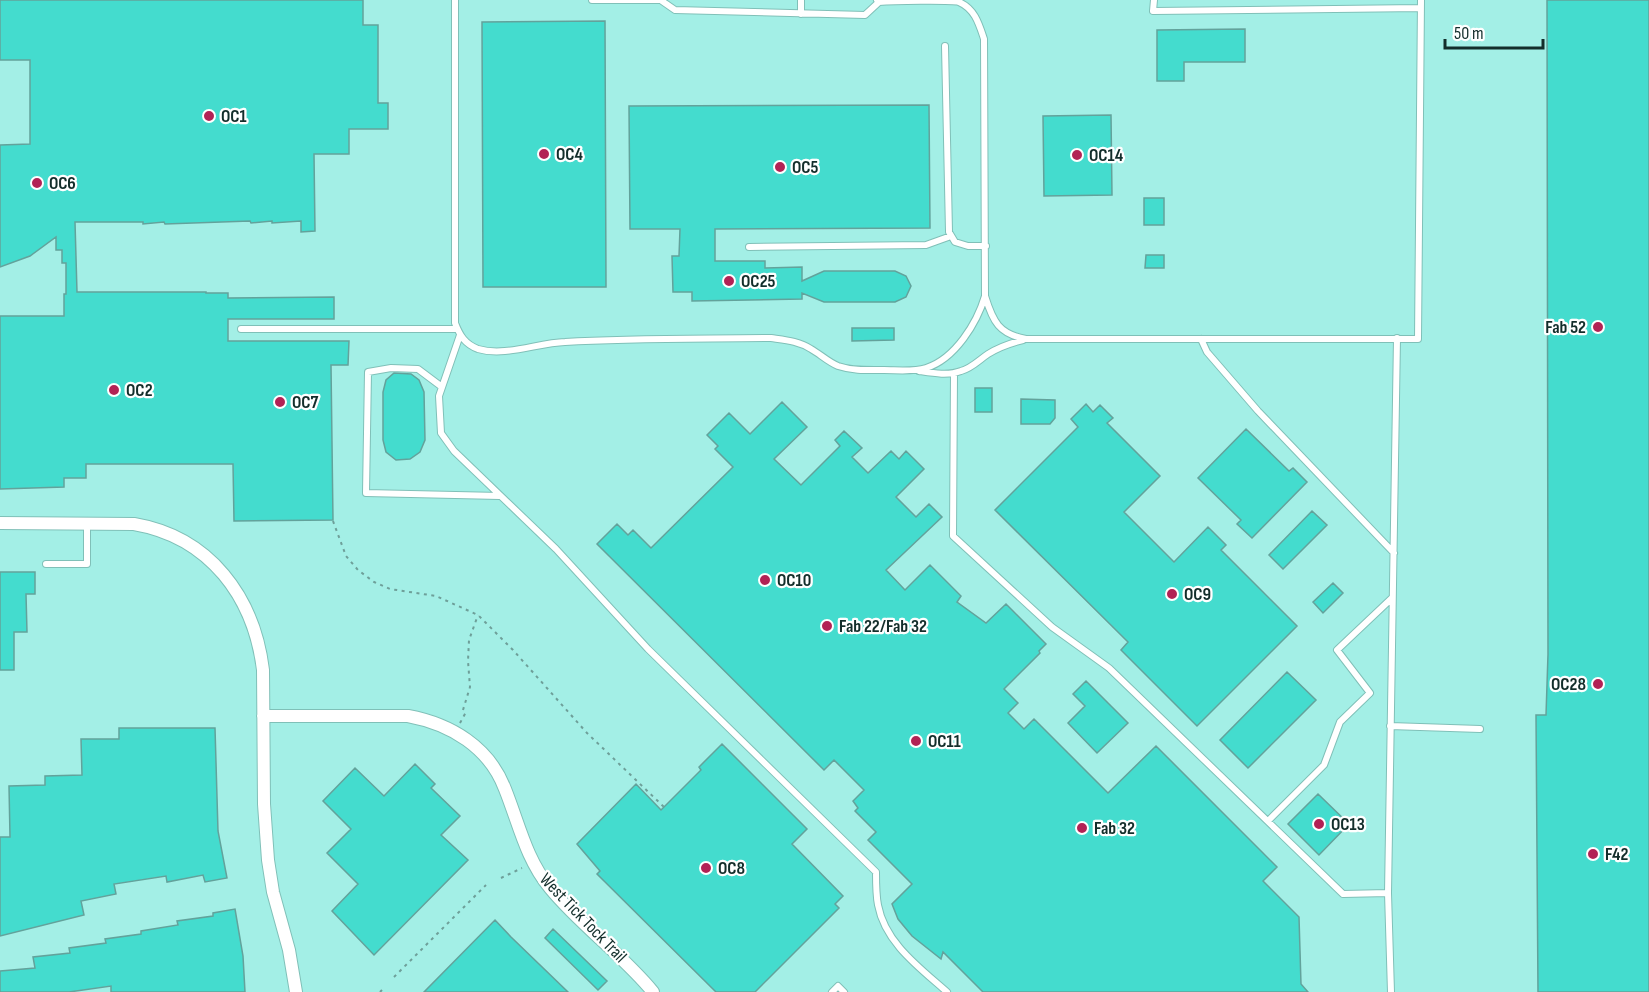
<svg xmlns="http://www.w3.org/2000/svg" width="1649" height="992" font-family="'Sofia Sans Condensed',sans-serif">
<rect width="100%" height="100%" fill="#b7f9f0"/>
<!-- built -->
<path fill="#a3efe6" d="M0 0H1649V992H0Z"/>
<!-- building -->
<path fill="#44dcce" stroke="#63a29b" stroke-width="1.5" d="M0 0H363V25H378V103H388V129H349V154H314L315 231 301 232V221L272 223V221L251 223 250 221 165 224 164 222 143 224V222H75L77 292H206V293H228V298L334 297V319H228V341H349L348 365H331L333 520 234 521 233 464H86V478H64V487L0 489V316H64V294H66V263H62V250H56V237L30 256 0 267V145L30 144V60H0Z
M1547 0H1649V992H1538L1536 715H1546L1548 654Z
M605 21 606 287H483L482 22Z
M1245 29V62H1184V81H1157V30Z
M929 105 930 228 715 229V261H765V268L802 267V281L824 271H895L906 276 911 286 906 297 895 302H824L802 293V299L692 301V292H673L672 256H679L680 229H630L629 106Z
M1111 115 1112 195 1044 196 1043 116Z
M1144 198H1164V225H1144Z
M1146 255H1164V268H1145Z
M852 328H894V340L852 341Z
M394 373 411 374 419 380 424 392 425 440 420 452 410 459 396 460 386 452 383 440V392L386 380Z
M975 388H992V412H975Z
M1021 399 1055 400V418L1050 424H1021Z
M782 402 807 427 774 459 801 485 840 446 835 440 844 431 862 448 852 457 868 473 891 451 899 459 906 451 924 469 896 497 916 517 929 504 942 517 886 570 905 590 930 565 961 596 957 602 986 623 1006 604 1046 644 1039 651 1040 653 1004 689 1018 703 1008 713 1024 729 1034 719 1108 793 1156 746 1277 867 1263 881 1299 917 1301 984 1308 992H983L943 952 941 959 912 936 898 919 892 904 912 884 868 840 876 832 855 811 858 808 853 801 864 790 834 760 824 770 597 544 617 524 628 535 633 530 651 548 733 467 715 449 718 446 707 435 729 413 750 434Z
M1086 404 1093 412 1100 405 1113 418 1107 423 1160 476 1124 512 1174 562 1208 527 1226 545 1221 550 1297 626 1197 726 1121 650 1128 642 995 510 1078 427 1071 419Z
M1246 429 1289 471 1293 468 1307 482 1252 538 1237 524 1241 520 1198 478Z
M1312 511 1327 525 1283 569 1269 555Z
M0 572H35V594H26L27 632H14V670H0Z
M1333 583 1343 593 1323 613 1313 602Z
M1287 672 1316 700 1248 768 1220 740Z
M1086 681 1128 723 1097 753 1068 723 1085 706 1073 694Z
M119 728H215L218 831 227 878 205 882 203 875 167 882 166 876 114 884 116 894 81 901 84 915 0 936V837H10L9 786 45 785V776L82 775 81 739H119Z
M722 744 807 829 792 844 843 896 835 904 839 908 755 992H716L597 874 600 871 577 844 636 784 661 810 701 770 699 767Z
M415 764 435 784 431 788 460 816 441 835 468 860 374 955 332 911 358 884 327 853 351 829 323 801 355 768 384 796Z
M1318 794 1349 824 1319 855 1288 824Z
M235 909 243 956 245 992H111V986L69 992H0V971L35 968 33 957 70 953 69 948 106 943 105 939 141 934V931L178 925 177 921 213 916V913Z
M495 920 511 937 568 992H424Z
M553 929 607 981 598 990 545 938Z"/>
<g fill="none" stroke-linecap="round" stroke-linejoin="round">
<!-- service casing -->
<g stroke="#80c0b8" stroke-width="8">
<path id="service" d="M455 0V323C460 336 465 344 478 349 505 357 537 343 565 342 633 338 702 339 771 338 785 340 799 341 811 349 820 354 828 362 838 366 853 371 869 370 884 370 897 370 913 372 926 368 955 359 977 323 985 296L984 39C979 24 975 9 959 2 951 0 892 1 879 2L877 0
M592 0H663
M801 0V14
M1154 0 1153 11 1421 8
M662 1 675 10 865 15 879 2
M945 46 949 232 955 242 968 246H986
M749 247 926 245 951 236
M985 296C993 322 999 334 1026 339H1418L1421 0
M241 329H457
M460 335 439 396 441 433 454 451 556 549 648 649 876 872C876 883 876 895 878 905 885 943 920 968 947 992
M1201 339 1207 352 1258 411 1394 553
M919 371C932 373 948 376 961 371 972 368 979 360 988 354 999 347 1011 343 1023 340
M954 373 953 536 1052 627 1109 668 1343 894 1388 893
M442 387 418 369 391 368 368 372 366 493 500 496
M46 564H87V523
M1390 726 1480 729
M1268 821 1324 765 1340 722 1370 693 1337 650 1392 598
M832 992 838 986 844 992
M1391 992 1388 893 1397 338"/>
</g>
<!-- minor casing -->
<g stroke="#80c0b8" stroke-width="14">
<path id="minor" d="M0 523 134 524C210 537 254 597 263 670L264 804 268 860 273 892 289 950 296 992
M263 716H408C451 724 489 747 505 789 519 824 526 859 550 888 581 926 622 954 653 992"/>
</g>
<!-- path -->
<path stroke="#6e9f99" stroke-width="2" stroke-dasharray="3 4.5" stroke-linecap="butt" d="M333 521 346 556 358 570 374 582 390 589 436 596 478 615 513 650 587 733 664 807
M463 710 470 687 468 661 469 640 478 615
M460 723 466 712
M501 878 522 868
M394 977 486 885
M380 992 382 990"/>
<!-- service -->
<use href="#service" stroke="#fff" stroke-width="6"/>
<!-- minor -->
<use href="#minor" stroke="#fff" stroke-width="12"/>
</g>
<!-- markers -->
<g fill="#b22255" stroke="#fff" stroke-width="2">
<circle cx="209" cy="116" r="6"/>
<circle cx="544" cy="154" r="6"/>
<circle cx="1077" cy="155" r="6"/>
<circle cx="780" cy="167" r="6"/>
<circle cx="37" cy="183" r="6"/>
<circle cx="729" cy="281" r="6"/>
<circle cx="1598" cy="327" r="6"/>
<circle cx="114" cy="390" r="6"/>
<circle cx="280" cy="402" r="6"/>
<circle cx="765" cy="580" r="6"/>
<circle cx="1172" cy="594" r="6"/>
<circle cx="827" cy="626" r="6"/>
<circle cx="1598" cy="684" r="6"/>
<circle cx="916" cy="741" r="6"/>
<circle cx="1319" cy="824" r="6"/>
<circle cx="1082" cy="828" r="6"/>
<circle cx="1593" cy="854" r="6"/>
<circle cx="706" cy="868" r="6"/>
</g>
<g text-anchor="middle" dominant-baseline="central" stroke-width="4.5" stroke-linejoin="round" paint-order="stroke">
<!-- poi labels -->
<g font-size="18" font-weight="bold" fill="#132e2b" stroke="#fff" text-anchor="start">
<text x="221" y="116">OC1</text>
<text x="556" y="154">OC4</text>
<text x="1089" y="155">OC14</text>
<text x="792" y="167">OC5</text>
<text x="49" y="183">OC6</text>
<text x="741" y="281">OC25</text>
<text x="1586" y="327" text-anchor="end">Fab 52</text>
<text x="126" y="390">OC2</text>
<text x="292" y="402">OC7</text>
<text x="777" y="580">OC10</text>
<text x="1184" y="594">OC9</text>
<text x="839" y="626">Fab 22/Fab 32</text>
<text x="1586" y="684" text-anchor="end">OC28</text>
<text x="928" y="741">OC11</text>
<text x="1331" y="824">OC13</text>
<text x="1094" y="828">Fab 32</text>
<text x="1605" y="854">F42</text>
<text x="718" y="868">OC8</text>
</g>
<!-- street labels -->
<g font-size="18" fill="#132e2b" stroke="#fff">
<text transform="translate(583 918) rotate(46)">West Tick Tock Trail</text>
</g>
</g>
<!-- scale -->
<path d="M1445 39v9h98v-9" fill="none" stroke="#132e2b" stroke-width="3"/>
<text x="1454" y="39" font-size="18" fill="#132e2b" stroke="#ffffff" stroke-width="4.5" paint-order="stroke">50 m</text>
</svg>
